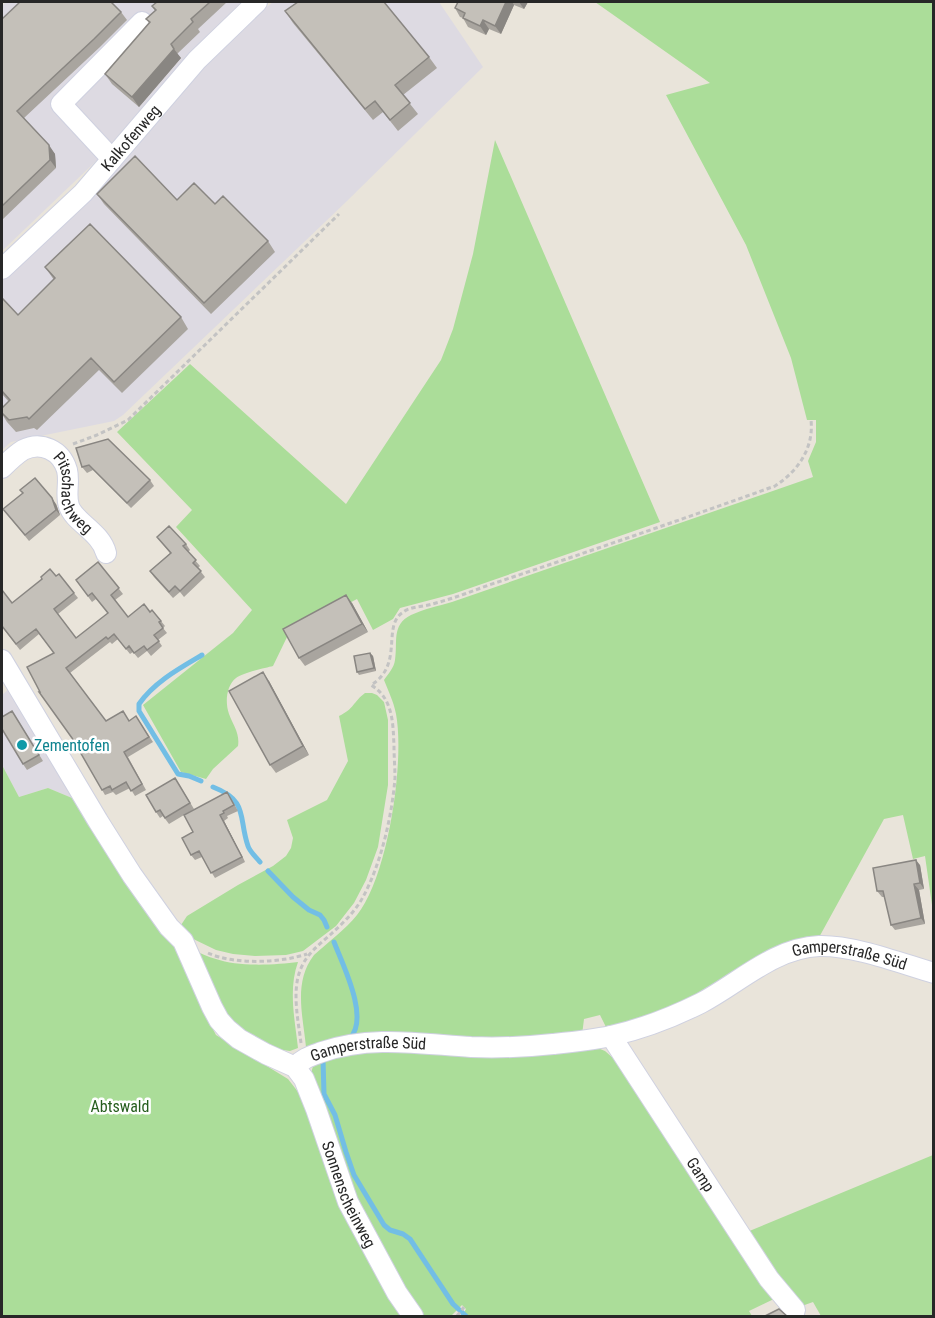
<svg xmlns="http://www.w3.org/2000/svg" width="935" height="1318" font-family="'Roboto Condensed',sans-serif">
<rect width="100%" height="100%" fill="#e9e4da"/>
<!-- industrial -->
<path fill="#dddae2" d="M6 2H241L190 52 95 162 2 251V6Z
M273 2H439L483 67 347 201 123 415 114 421 11 442 2 450V281L84 207 179 93 252 19Z
M9 689 72 798 48 788 19 797 2 765V695Z"/>
<!-- green -->
<path fill="#abdd99" d="M595 2H933V912L925 856 913 859 903 815 884 819 817 941 683 1005 608 1031 600 1015 584 1019 582 1035 528 1041H336L306 1047C303 1016 293 982 314 955 328 942 345 930 357 915 388 877 405 761 396 714 393 700 389 693 384 680 388 674 394 668 395 660 398 642 391 625 411 615 424 609 438 606 452 602L813 477 808 461 816 442V420H807L791 358 746 245 666 95 710 83Z
M495 140 660 522 453 594 400 608 393 619 373 630 357 599 288 635 273 666C265 668 242 673 236 678 226 686 225 703 229 714 233 725 240 733 238 746L213 769 206 779 181 772 143 705 233 633 252 610 176 527 192 510 117 432 190 364 346 504 441 360 453 329 473 254Z
M365 693H372L377 695 384 702 388 720V785L378 847 366 880 354 903 336 926 303 951 286 955 255 956 233 954 216 950 183 934 181 931V925L187 916 238 885 273 866 286 856 291 848 293 838 287 820 327 800 348 761 339 716C354 709 353 702 365 693Z
M2 765 19 797 48 788 72 798 168 932 198 1000 216 1035 288 1079 309 1106 409 1316H2Z
M193 950C201 953 208 957 216 959 238 967 275 965 298 962 288 989 295 1021 298 1048L290 1051 276 1049 258 1044 224 1016Z
M588 1044 605 1051 622 1066 776 1298 749 1311 752 1316H462L466 1309 462 1305 451 1316H421L352 1197 311 1079C312 1063 315 1060 329 1053Z
M933 1155V1316H821L813 1302 799 1307 747 1232Z"/>
<g fill="none" stroke-linecap="round" stroke-linejoin="round">
<!-- stream -->
<path stroke="#72bee5" stroke-width="5" d="M201 781 189 776 178 774 139 711V704C154 682 180 668 202 655
M213 787C249 801 238 817 248 846 250 852 256 857 260 862
M268 871 293 897 309 910 320 915 324 920 327 927
M334 942C342 963 370 1018 350 1038
M323 1059 324 1094 335 1115 346 1152 354 1175 384 1225 390 1230 403 1234 410 1239 453 1304 466 1316"/>
<!-- minor casing -->
<g stroke="#cfd1e0" stroke-width="22">
<g id="minor">
<path d="M112 159 61 104 142 22"/>
<path id="s1" d="M2 269 83 193 197 60 257 2"/>
<path id="s2" d="M2 468C8 462 15 455 23 450 41 441 61 450 67 470 70 482 65 495 69 506 74 522 101 532 106 553"/>
<path id="s3" d="M2 660 98 821 132 875 169 927 183 941 212 1007 219 1020 227 1029 239 1039 266 1054 295 1067 304 1079 316 1109 348 1202 397 1293 413 1316"/>
<path id="s4" d="M611 1036 769 1279 795 1310"/>
<path id="s5" d="M295 1067C303 1058 311 1056 322 1052 371 1035 421 1044 471 1047 498 1048 526 1047 553 1044 572 1042 592 1040 611 1036 642 1029 673 1017 701 1003 739 983 774 948 819 946 853 945 900 963 934 973"/>
</g>
</g>
<!-- path -->
<path stroke="#c3c3c3" stroke-width="3" stroke-dasharray="4.5 3" stroke-linecap="butt" d="M73 444 97 435 128 420 339 214
M208 953C234 965 280 963 307 954
M301 1043C298 1019 291 988 302 966 308 953 319 945 330 935 342 924 355 912 363 897 381 864 392 816 395 778 395 768 394 757 394 746 393 723 393 698 371 685 404 665 382 627 402 613 410 606 423 607 432 604 452 599 470 592 489 585 585 553 680 520 775 486 798 471 814 448 811 420
M457 1316 464 1307"/>
<!-- minor -->
<use href="#minor" stroke="#fff" stroke-width="20"/>
</g>
<!-- wall -->
<path fill="#a9a59f" d="M157 2H227L198 29 200 32 177 54 181 58 139 107 112 84 105 74 149 23 146 19 155 11 152 6Z
M458 2H528L524 9 514 5 501 34 489 29 486 35 468 27 463 18 460 17 455 8Z
M285 11 429 57 437 68 403 95 418 114 398 131 383 112 373 120 293 23Z
M121 12 127 20 100 47 24 118 55 154 56 168 2 220V19Z
M97 194 215 204 268 241 275 252 211 314 104 204Z
M45 267 181 317 188 329 122 393 99 370 37 430 34 428 16 432 7 422 2 414V408L9 402 2 394V298L18 315 54 280Z
M76 448 150 480 154 486 131 508 93 470 87 473 82 467Z
M56 504 60 515 29 541 3 509Z
M157 537 186 544 190 550 188 552 200 566 198 568 205 577 184 597 180 592 173 598 154 577 150 571 170 553Z
M98 562 123 594 115 600 128 617 150 612 152 610 165 626 163 628 167 633 158 640 162 646 151 656 147 651 138 658 133 652 130 654 118 639 112 644 110 642 70 673 106 721H129L136 716 153 742 128 757 146 790 135 796 130 788 116 795 113 792 105 795 73 739 40 692 54 653 39 634 20 650 2 627V590L12 603 59 574 78 598 58 614 76 638 108 613 96 599 92 602 76 580Z
M352 603 368 632 305 666 299 658Z
M370 653 373 656 376 671 359 675 357 672Z
M269 681 309 755 276 773 270 765Z
M16 717 43 761 27 770 23 764Z
M179 784 194 809 169 824 163 816 160 818 156 812Z
M231 798 238 811 227 816 228 818 224 821 245 862 215 878 202 857 195 860 191 855 193 832Z
M920 865 924 889 919 890 925 924 895 930 891 925 885 897H882L877 891Z"/>
<!-- shaded-wall -->
<path fill="#898682" d="M506 2H512L514 5 501 34 495 26Z
M519 2H528L524 9Z
M483 20 489 29 486 35 480 26Z
M174 49 181 58 139 107 132 97Z
M49 145 55 154 56 168 50 160Z
M52 498 56 504 60 515 56 510Z
M346 595 352 603 368 632 362 624Z
M370 653 373 656 376 671 374 668Z
M263 672 269 681 309 755 303 746Z
M220 815 224 821 245 862 242 857Z
M916 860 920 865 924 889 920 883Z
M914 884 919 890 925 924 921 918Z"/>
<!-- building -->
<path fill="#c4c0b9" stroke="#898682" stroke-width="1.5" d="M20 2H111L121 12 94 39 17 111 49 145 50 160 2 206V19Z
M157 2H210L191 19 193 22 171 44 174 49 132 97 105 74 150 22 146 19 156 10 152 6Z
M298 2H384L429 57 395 85 410 103 390 120 375 101 365 109 285 11Z
M458 2H506L495 26 483 20 480 26 463 18 465 13 455 8Z
M135 156 177 200 194 183 215 204 223 196 268 241 204 303 97 194Z
M90 224 181 317 114 382 91 358 29 419 27 417 9 420 2 413V408L10 400 2 391V298L18 315 55 278 45 267Z
M108 439 150 480 127 503 89 465 82 467 76 448Z
M35 478 52 498 56 510 25 535 3 509 23 493 20 490Z
M169 526 186 544 183 546 196 560 193 563 201 571 180 591 175 586 169 592 150 571 171 553 157 537Z
M98 562 119 588 111 595 128 617 144 604 150 612 152 610 161 621 159 622 163 628 154 635 159 641 147 650 144 646 134 653 129 646 126 649 114 634 108 639 106 637 66 668 106 721 123 711 129 721 136 716 149 737 124 752 142 784 131 791 126 782 112 790 110 786 102 790 72 738 39 692H40L27 667 54 653 36 629 16 644 2 626V590L12 603 42 579 41 577 50 569 56 576 59 574 74 593 54 609 76 638 108 613 92 593 88 596 76 580Z
M346 595 362 624 299 658 283 629Z
M370 653 374 668 357 672 354 656Z
M263 672 303 746 270 765 229 691Z
M12 711 39 755 23 764 2 729V717Z
M175 778 190 803 165 818 160 810 156 812 146 795Z
M227 792 234 805 223 811 224 813 220 815 242 857 211 873 199 851 191 855 182 838 193 832 184 815Z
M916 860 920 883 914 884 921 918 891 925 883 891H877L873 868Z
M779 1309 788 1317H763Z"/>
<!-- markers -->
<circle fill="#0f9aa8" stroke="#fff" stroke-width="2" cx="22" cy="745" r="6"/>
<g text-anchor="middle" dominant-baseline="central" stroke-width="5" stroke-linejoin="round" paint-order="stroke">
<!-- street labels -->
<g font-size="16" fill="#272727" stroke="#fff">
<text stroke="none"><textPath href="#s1" startOffset="184">Kalkofenweg</textPath></text>
<text stroke="none"><textPath href="#s2" startOffset="108">Pitschachweg</textPath></text>
<text stroke="none"><textPath href="#s5" startOffset="582">Gamperstraße Süd</textPath></text>
<text stroke="none"><textPath href="#s5" startOffset="78">Gamperstraße Süd</textPath></text>
<text stroke="none"><textPath href="#s4" startOffset="165">Gamp</textPath></text>
<text stroke="none"><textPath href="#s3" startOffset="651">Sonnenscheinweg</textPath></text>
</g>
<!-- culture labels -->
<g font-size="16" fill="#0d838f" stroke="#fff" text-anchor="start">
<text x="34" y="745">Zementofen</text>
</g>
<!-- park labels -->
<g font-size="16" fill="#265e1e" stroke="#fff">
<text x="120" y="1106">Abtswald</text>
</g>
</g>
<!-- border -->
<rect width="935" height="1318" fill="none" stroke="#272727" stroke-width="6"/>
</svg>
